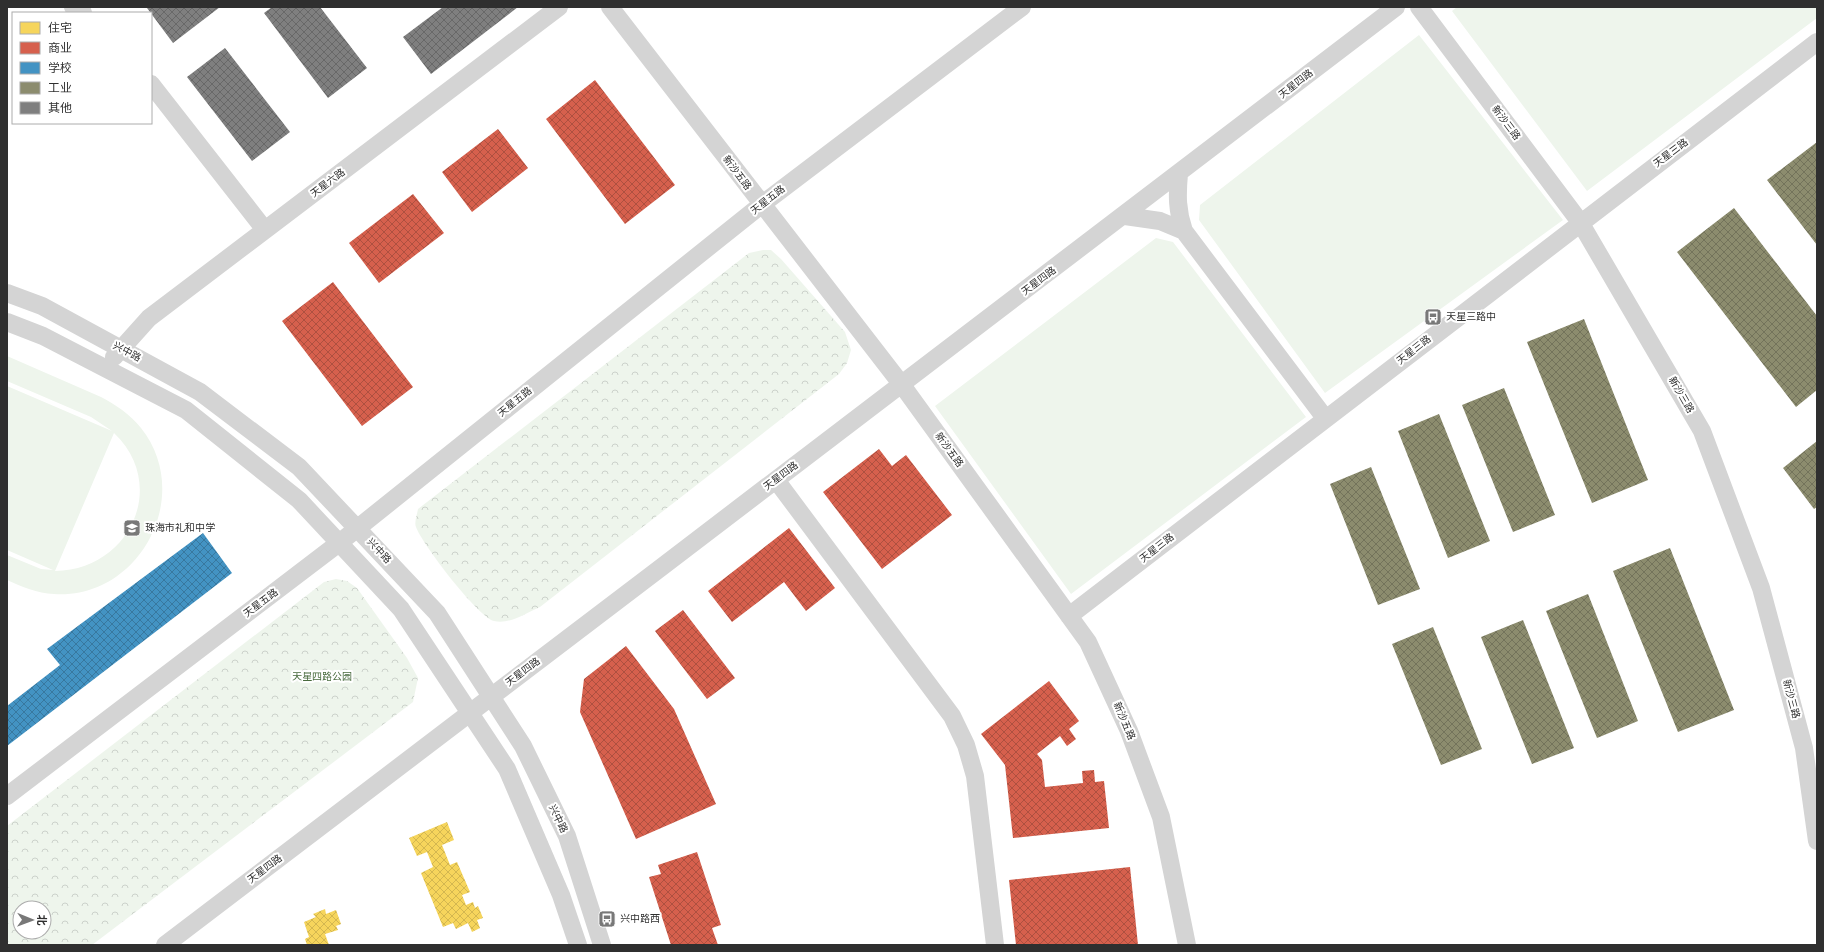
<svg xmlns="http://www.w3.org/2000/svg" width="1824" height="952" font-family="'Nunito Sans','Noto Sans SC',sans-serif">
<defs>
<pattern id="forest-crowns" width="20" height="18" patternUnits="userSpaceOnUse"><rect width="20" height="18" fill="#eef5ec"/><path d="M2 6a3 3 0 1 1 6 0M12 15a3 3 0 1 1 6 0" fill="none" stroke="#ccd2cb"/></pattern>
<pattern id="homes-cross-hatch" width="8" height="8" patternUnits="userSpaceOnUse"><rect width="8" height="8" fill="#f6d55c"/><path d="M0 0l8 8M0 8l8-8" fill="none" stroke="#d3b750"/></pattern>
<pattern id="shops-cross-hatch" width="8" height="8" patternUnits="userSpaceOnUse"><rect width="8" height="8" fill="#d6604d"/><path d="M0 0l8 8M0 8l8-8" fill="none" stroke="#ae5040"/></pattern>
<pattern id="schools-cross-hatch" width="8" height="8" patternUnits="userSpaceOnUse"><rect width="8" height="8" fill="#4393c3"/><path d="M0 0l8 8M0 8l8-8" fill="none" stroke="#38789f"/></pattern>
<pattern id="industry-cross-hatch" width="8" height="8" patternUnits="userSpaceOnUse"><rect width="8" height="8" fill="#8c8c6e"/><path d="M0 0l8 8M0 8l8-8" fill="none" stroke="#73735b"/></pattern>
<pattern id="building-cross-hatch" width="8" height="8" patternUnits="userSpaceOnUse"><rect width="8" height="8" fill="#7f7f7f"/><path d="M0 0l8 8M0 8l8-8" fill="none" stroke="#686868"/></pattern>
</defs>
<rect width="100%" height="100%" fill="#fff"/>
<!-- grass -->
<path fill="#eef5ec" fill-rule="evenodd" d="M1457 7H1817V18L1587 191 1452 11Z
M1419 35 1563 220 1325 393 1199 220 1200 205Z
M1156 238 1173 242 1306 417 1071 594 935 406Z
M7 356 101 397C116 405 130 414 141 428 195 496 139 600 54 594 37 593 22 587 7 580V555L41 569 53 570 7 550V386L112 431 91 417 7 381ZM114 433C169 485 130 570 55 571Z"/>
<!-- forest -->
<path fill="url(#forest-crowns)" fill-rule="evenodd" d="M763 250H771L781 259 845 332 851 350 847 363 839 374 540 607C526 613 509 625 494 621 478 617 422 544 416 527 414 523 417 515 418 509L749 253Z
M336 579 347 581 357 588 407 658 418 678 413 702 92 945H7V826L324 582ZM20 908H44V932H20Z"/>
<!-- homes -->
<path fill="url(#homes-cross-hatch)" d="M447 822 454 840 442 845 450 865 457 862 470 892 462 895 466 905 473 902 475 908 478 906 483 918 477 920 480 928 472 932 468 923 456 929 453 923 443 927 421 873 433 867 427 852 417 856 409 838Z
M325 909 326 914 336 910 341 924 336 926 338 930 325 934 329 945H307L305 939 309 937 304 922 316 917 313 914Z"/>
<!-- shops -->
<path fill="url(#shops-cross-hatch)" d="M595 80 675 185 625 224 546 119Z
M498 129 528 168 472 212 442 172Z
M413 194 444 233 379 283 349 243Z
M333 282 413 387 362 426 282 321Z
M879 449 892 466 906 455 952 515 882 569 823 492Z
M789 528 835 588 806 611 784 582 732 622 708 591Z
M683 610 735 678 707 699 655 631Z
M626 646 674 709 716 804 636 839 580 712 584 679Z
M1049 681 1079 721 1069 729 1076 739 1067 746 1060 736 1037 754 1042 760 1045 787 1083 783 1082 771 1094 770 1095 782 1104 781 1109 828 1013 838 1005 765 981 734Z
M697 852 721 925 712 928 718 945H671L649 877 661 874 658 865Z
M1130 867 1138 945H1016L1009 880Z"/>
<!-- schools -->
<path fill="url(#schools-cross-hatch)" d="M203 533 232 573 7 746V706L60 665 47 649Z"/>
<!-- industry -->
<path fill="url(#industry-cross-hatch)" d="M1817 142V245L1767 180Z
M1734 208 1817 316V390L1796 407 1677 252Z
M1584 319 1648 480 1592 503 1527 342Z
M1504 388 1555 515 1513 532 1462 405Z
M1439 414 1490 541 1448 558 1398 431Z
M1817 441V507L1814 509 1783 468Z
M1371 467 1420 589 1378 605 1330 484Z
M1670 548 1734 710 1678 732 1613 571Z
M1588 594 1638 721 1597 738 1546 611Z
M1523 620 1574 748 1532 764 1481 637Z
M1433 627 1482 749 1441 765 1392 644Z"/>
<!-- building -->
<path fill="url(#building-cross-hatch)" d="M148 7H220L173 43 147 8Z
M272 7H320L367 68 328 98 264 13Z
M443 7H518L431 74 403 37Z
M225 48 290 132 252 161 187 77Z"/>
<g fill="none" stroke-linecap="round" stroke-linejoin="round">
<!-- minor -->
<path stroke="#d4d4d4" stroke-width="18" d="M73 7 83 13
M610 7 902 385 1088 642 1129 731 1161 817 1187 945
M1419 7 1580 222 1702 431 1761 588 1804 748 1817 841
M151 84 265 230
M1125 216 1160 221 1184 231C1177 211 1177 195 1179 174
M1184 231 1325 418
M7 293 42 306 200 392 299 467 437 613 523 746 567 836 602 945
M7 322 43 336 186 410 299 500 401 609 507 769 561 895 578 945
M114 357 149 318 559 7
M776 480 952 716 966 745 975 776 995 945
M1069 616 1817 42
M7 796 339 543 761 205 1022 7
M165 945C575 632 987 321 1396 7"/>
</g>
<!-- icons -->
<defs>
<g id="bus-square" transform="scale(0.9)"><rect x="-9" y="-9" width="18" height="18" rx="4" fill="#787878" stroke="#fff"/><path d="M-5-6H5V4H4V6H2V4H-2V6H-4V4H-5ZM-3.5-4V0h7V-4ZM-3.5 1.2v1.5H-2V1.2ZM2 1.2v1.5H3.5V1.2Z" fill="#fff"/></g>
<g id="school-square" transform="scale(0.9)"><rect x="-9" y="-9" width="18" height="18" rx="4" fill="#787878" stroke="#fff"/><path d="M0-5L7-2L0 1L-7-2ZM-4 1L0 2.5L4 1V4Q0 6-4 4Z" fill="#fff"/></g>
</defs>
<g fill-rule="evenodd">
<use href="#bus-square" x="1433" y="317"/>
<use href="#school-square" x="132" y="528"/>
<use href="#bus-square" x="607" y="919"/>
</g>
<g text-anchor="middle" dominant-baseline="central" stroke-width="4" stroke-linejoin="round" paint-order="stroke">
<!-- street labels -->
<g font-size="10" fill="#2f2f2f" stroke="#fff">
<text transform="translate(1296 84) rotate(-38)">天星四路</text>
<text transform="translate(1506 123) rotate(53)">新沙三路</text>
<text transform="translate(1671 153) rotate(-37)">天星三路</text>
<text transform="translate(737 173) rotate(53)">新沙五路</text>
<text transform="translate(328 183) rotate(-37)">天星六路</text>
<text transform="translate(768 200) rotate(-38)">天星五路</text>
<text transform="translate(1039 281) rotate(-37)">天星四路</text>
<text transform="translate(1414 350) rotate(-38)">天星三路</text>
<text transform="translate(127 352) rotate(28)">兴中路</text>
<text transform="translate(1681 395) rotate(60)">新沙三路</text>
<text transform="translate(515 402) rotate(-39)">天星五路</text>
<text transform="translate(949 450) rotate(54)">新沙五路</text>
<text transform="translate(781 476) rotate(-37)">天星四路</text>
<text transform="translate(1157 548) rotate(-38)">天星三路</text>
<text transform="translate(379 551) rotate(47)">兴中路</text>
<text transform="translate(261 603) rotate(-37)">天星五路</text>
<text transform="translate(523 672) rotate(-37)">天星四路</text>
<text transform="translate(1791 699) rotate(75)">新沙三路</text>
<text transform="translate(1124 721) rotate(67)">新沙五路</text>
<text transform="translate(558 819) rotate(64)">兴中路</text>
<text transform="translate(265 869) rotate(-37)">天星四路</text>
</g>
<!-- poi labels -->
<g font-size="10" fill="#2f2f2f" stroke="#fff" text-anchor="start">
<text x="1446" y="317">天星三路中</text>
<text x="145" y="528">珠海市礼和中学</text>
<text x="620" y="919">兴中路西</text>
</g>
<!-- park labels -->
<g font-size="10" fill="#486a3d" stroke="#fff">
<text x="322" y="677">天星四路公园</text>
</g>
</g>
<!-- border -->
<rect width="1824" height="952" fill="none" stroke="#2f2f2f" stroke-width="16"/>
<!-- legend -->
<rect x="12" y="12" width="140" height="112" fill="#ffffff" stroke="#acacac"/>
<rect x="20" y="22" width="20" height="12" fill="#f6d55c" stroke="#acacac"/>
<text x="48" y="32" font-size="12" fill="#2f2f2f">住宅</text>
<rect x="20" y="42" width="20" height="12" fill="#d6604d" stroke="#acacac"/>
<text x="48" y="52" font-size="12" fill="#2f2f2f">商业</text>
<rect x="20" y="62" width="20" height="12" fill="#4393c3" stroke="#acacac"/>
<text x="48" y="72" font-size="12" fill="#2f2f2f">学校</text>
<rect x="20" y="82" width="20" height="12" fill="#8c8c6e" stroke="#acacac"/>
<text x="48" y="92" font-size="12" fill="#2f2f2f">工业</text>
<rect x="20" y="102" width="20" height="12" fill="#7f7f7f" stroke="#acacac"/>
<text x="48" y="112" font-size="12" fill="#2f2f2f">其他</text>
<!-- north arrow -->
<g transform="translate(32 920) rotate(91)"><circle r="19" fill="#ffffff" stroke="#acacac"/>
<path d="M0-3L7 15L0 10L-7 15Z" fill="#787878"/>
<text y="-6" font-size="11" font-weight="bold" text-anchor="middle" fill="#2f2f2f">北</text>
</g>
</svg>
